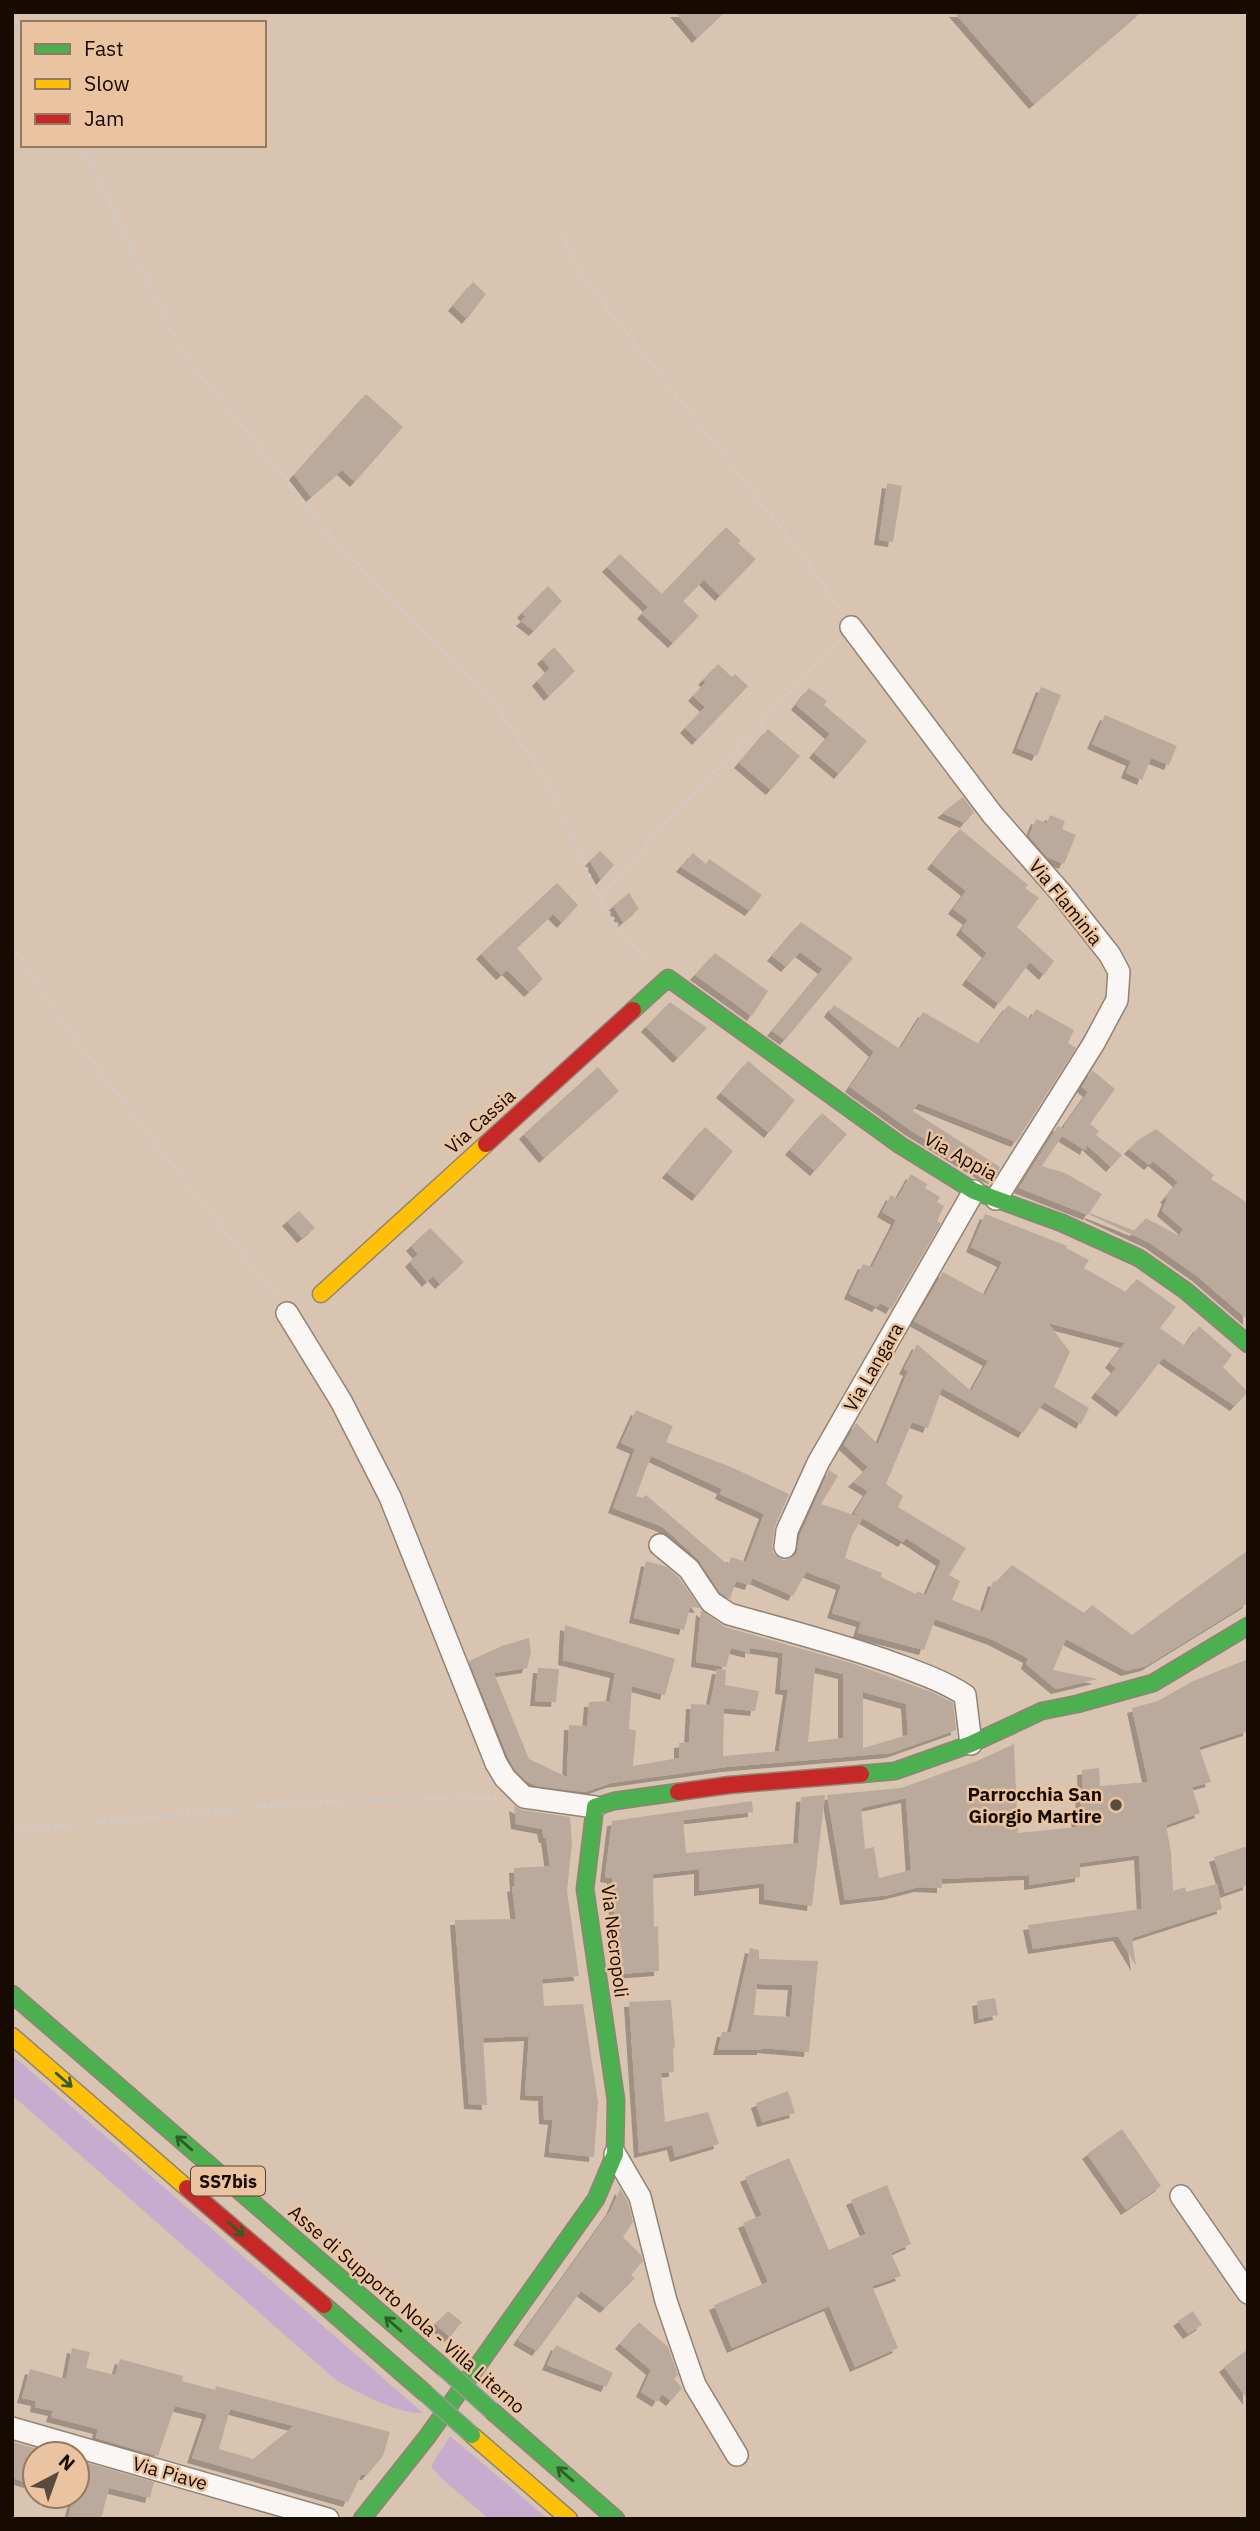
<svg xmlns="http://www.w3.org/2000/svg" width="1260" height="2531" font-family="'IBM Plex Sans',sans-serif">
<defs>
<filter id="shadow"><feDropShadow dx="-5" dy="5" stdDeviation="0" flood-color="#0004"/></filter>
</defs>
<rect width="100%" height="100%" fill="#d9c4b2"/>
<!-- green -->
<path fill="#c7acd0" d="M12 2055 423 2413C397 2414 360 2393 337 2381L12 2095Z
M450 2436 548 2519H489L440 2477 431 2466Z"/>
<!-- building -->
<path fill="#bbaa9b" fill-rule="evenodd" filter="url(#shadow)" d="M675 12H725L697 38Z
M954 12H1141L1034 104Z
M473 282 486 294 467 319 453 306Z
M366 394 403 427 355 482 342 470 311 497 294 475Z
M887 483 902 486 893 542 879 540Z
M726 527 741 541 738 543 756 559 720 596 704 580 683 601 699 616 673 643 642 614 648 607 607 567 620 554 662 594Z
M548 586 562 601 534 631 521 621 526 617 522 613Z
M554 647 575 671 549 696 537 681 550 668 542 659Z
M718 664 732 677 735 674 748 686 697 740 685 728 705 707 693 696 706 682 703 680Z
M1041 687 1061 695 1037 756 1017 748Z
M809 688 827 701 824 705 867 741 839 774 814 753 830 734 796 705Z
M1105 715 1177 746 1169 765 1151 758 1142 780 1126 773 1131 761 1092 744Z
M768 729 800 756 771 790 739 763Z
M963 797 974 812 965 823 942 813Z
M1050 815 1065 821 1062 829 1076 835 1064 864 1047 857 1029 836 1036 819 1047 823Z
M960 829 1028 885 1025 888 1039 898 1017 927 1054 961 1044 975 1030 962 999 1004 967 980 987 953 961 930 968 920 953 909 966 891 932 864Z
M600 851 614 865 601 880 590 861Z
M693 853 706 864 709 859 762 895 750 911 681 867Z
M557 883 578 905 562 923 553 914 517 948 543 979 529 992 507 970 501 975 481 954Z
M629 893 639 909 623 922 613 906Z
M801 922 853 958 785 1040 772 1031 823 969 800 952 786 967 772 956Z
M715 953 768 991 752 1016 695 975Z
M670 1002 707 1028 678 1058 646 1027Z
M834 1005 900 1049 923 1012 979 1044 1008 1005 1030 1019 1036 1009 1074 1030 1068 1043 1076 1048 1016 1142 918 1103 913 1111 1000 1167 993 1179 982 1174 910 1130 850 1087 874 1052 829 1012Z
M748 1061 795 1100 769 1133 721 1093Z
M598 1067 619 1091 544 1158 524 1134Z
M1092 1070 1115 1089 1090 1124 1099 1131 1096 1135 1122 1155 1111 1167 1087 1145 1085 1150 1062 1136 1042 1166 1065 1173 1102 1194 1088 1215 1019 1188 1058 1126 1065 1129 1064 1126 1088 1092 1082 1087Z
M822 1113 847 1134 815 1171 790 1150Z
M705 1127 733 1151 697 1196 667 1173Z
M1156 1129 1214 1175 1211 1179 1248 1203V1320L1197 1276 1150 1243 1090 1215V1213L1135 1231 1146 1218 1179 1236 1183 1229 1162 1211 1167 1199 1165 1198 1178 1182 1153 1161 1149 1165 1129 1149 1138 1140Z
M911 1174 927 1184 925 1188 940 1197 937 1202 944 1206 937 1221 941 1223 891 1309 880 1303 877 1307 849 1294 863 1264 872 1267 896 1220 882 1212 891 1195 897 1199Z
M299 1211 315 1228 302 1238 287 1221Z
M985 1214 1067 1246 1066 1248 1089 1260 1084 1268 1126 1292 1137 1279 1176 1307 1160 1328 1185 1346 1199 1326 1232 1355 1223 1367 1248 1392 1235 1406 1163 1358 1121 1412 1096 1393 1116 1368 1110 1363 1125 1343 1048 1323 1070 1352 1054 1387 1089 1408 1081 1424 1044 1402 1023 1433 942 1388 928 1428 912 1422 886 1484 903 1496 898 1507 966 1548 949 1575 960 1581 952 1600 983 1612 993 1581 996 1582 1012 1565 1084 1613 1092 1605 1132 1635 1248 1550V1603L1146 1666 1126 1671 1066 1639 1053 1670 1098 1679 1056 1689 1026 1664 1028 1658 993 1640 935 1619 924 1650 858 1633 861 1622 832 1613 841 1585 806 1572 793 1596 752 1578 750 1585 736 1581 730 1599 720 1593 698 1559 663 1527 613 1508 635 1449 621 1443 636 1410 673 1426 666 1442 731 1467 789 1494 775 1526 772 1545 773 1553 783 1560 789 1559 796 1554 800 1535 829 1470 838 1476 821 1504 863 1518 852 1535 845 1558 882 1573 881 1577 916 1594 917 1591 926 1595 941 1561 906 1538 903 1542 854 1513 868 1491 853 1482 868 1467 844 1445 856 1423 878 1444 908 1371 904 1369 917 1344 971 1391 988 1361 914 1321 943 1272 985 1295 1002 1262 971 1247ZM651 1456 722 1489 720 1494 764 1514 746 1562 731 1557 728 1565 646 1495 643 1498 636 1496Z
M430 1228 464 1262 440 1284 433 1276 427 1282 410 1262 418 1254 411 1246Z
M646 1561 667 1567 679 1578 700 1608 690 1607 684 1630 634 1618Z
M701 1610 725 1627 851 1663 934 1693 953 1703 956 1730 891 1753 726 1767 611 1783 585 1792 537 1786 526 1781 515 1770 508 1757 469 1661 502 1646 529 1638 531 1652 527 1668 494 1673 529 1759 567 1777 569 1725 587 1726 589 1702 610 1701 615 1673 563 1660 565 1625 675 1659 665 1695 632 1686 629 1729 636 1730 633 1766 679 1758V1743L689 1742 691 1704 710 1705 717 1669 726 1670 725 1685 759 1691 755 1711 724 1708 723 1756 779 1751 788 1690 780 1689 783 1653 750 1648V1653L731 1648 726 1667 696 1662ZM815 1667 843 1674V1738L808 1742ZM863 1692 906 1704 908 1735 863 1748Z
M1248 1659V1731L1199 1747 1211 1782 1192 1787 1200 1813 1166 1825 1171 1852 1173 1891 1185 1887 1186 1892 1217 1884 1222 1909 1132 1938 1136 1966 1118 1936 1033 1949 1028 1925 1142 1909 1139 1855 1080 1863V1877L1029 1885V1875L942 1879V1888L919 1887 888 1895 845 1900 827 1795 901 1788 977 1761 1014 1744 1018 1833 1077 1827 1076 1817 1082 1816 1080 1794 1083 1793 1082 1770 1099 1768 1100 1786 1148 1782 1132 1708 1158 1701 1191 1682ZM906 1798 911 1870 879 1878 874 1847 865 1849 861 1808Z
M538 1668 559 1669 556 1702 535 1701Z
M825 1795 812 1906 764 1899V1883L699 1891V1869L653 1874 654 1927 658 1926 659 1971 620 1974 618 1928 615 1929 612 1878 605 1877 612 1821 752 1801 753 1812 683 1820 686 1853 798 1843 801 1797Z
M514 1806 522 1810 570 1817 572 1843 567 1891 579 1976 542 1979 544 2006 583 2004 598 2102 594 2157 549 2152 553 2120 544 2119 543 2096 525 2095 529 2036 483 2038 487 2105 469 2104 455 1920 516 1919 512 1887 515 1886 514 1868 550 1866 546 1838H544L542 1829 516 1824Z
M1248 1846V1885L1225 1893 1214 1857Z
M750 1948 759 1950V1959L818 1961 809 2052 762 2048V2050H718L722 2032H731ZM757 1984 793 1985 790 2017 754 2015Z
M995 1998 998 2015 979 2019 977 2001Z
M671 2000 675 2049 673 2047 674 2072 661 2073 665 2122 708 2112 719 2144 675 2157 672 2145 639 2153 629 2002Z
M788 2091 795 2113 762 2122 756 2103Z
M1122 2129 1161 2186 1126 2210 1087 2154Z
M789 2158 829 2250 866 2234 851 2200 887 2185 911 2244 891 2253 901 2276 872 2286 898 2348 855 2367 829 2306 732 2348 714 2305 768 2282 743 2223 762 2215 745 2177Z
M620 2189 628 2202 633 2222 623 2237 641 2255 643 2261 631 2275 635 2278 605 2308 581 2291 537 2351 518 2340 611 2210Z
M448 2311 462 2322 450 2337 435 2324Z
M1193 2311 1202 2325 1188 2334 1178 2321Z
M639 2322 668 2347 678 2375 674 2379 682 2388 671 2401 662 2394 657 2402 641 2392 651 2370 620 2344Z
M556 2345 613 2373 606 2387 547 2365Z
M72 2348 90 2352 86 2368 115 2375 120 2359 183 2376 182 2381 215 2390 216 2386 390 2432 383 2456 367 2475H361L348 2502 192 2458 207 2414 175 2406 158 2456 96 2438 98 2429 51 2417 53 2411 35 2407 36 2401 22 2398 30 2369 66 2379ZM230 2409 294 2426 253 2459 219 2449Z
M1248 2349V2400L1224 2367Z
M12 2442 38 2449 35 2454 29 2483 12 2478Z
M77 2460 154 2482 150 2498 109 2488 101 2519H68L74 2496H77Z"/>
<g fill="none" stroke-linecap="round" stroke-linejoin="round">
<!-- street casing -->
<g stroke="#938374" stroke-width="24">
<path id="street" d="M851 627 992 814 1062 894 1110 955 1119 972 1117 1000 1094 1043 996 1199
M287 1313 341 1401 390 1497 496 1763 505 1778 524 1797 595 1807
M660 1545 689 1569 711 1602 729 1614C785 1630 841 1644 896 1664 920 1673 943 1681 965 1695L971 1744
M785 1547 787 1531 818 1463 974 1191
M615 2154 640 2197 666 2301 695 2385 737 2455
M1181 2196 1248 2293
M12 2428 328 2519"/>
</g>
<!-- fast casing -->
<g stroke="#938374" stroke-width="19">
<path id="fast" d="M633 1010 668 978 900 1145 974 1191 1062 1223 1139 1258 1186 1291 1248 1344
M861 1774 895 1771 971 1744 1042 1711 1077 1704 1153 1683 1248 1626
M12 1994 444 2368
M324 2305 425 2393
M492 2411 616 2519
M362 2519 427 2437 596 2199 615 2154 616 2100 585 1889 595 1807 614 1801 678 1792"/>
</g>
<!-- slow casing -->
<g stroke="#938374" stroke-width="19">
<path id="slow" d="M321 1294 486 1144
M12 2036 187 2188
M472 2435 569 2519"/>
</g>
<!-- jam casing -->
<g stroke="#938374" stroke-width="19">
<path id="jam" d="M486 1144 633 1010
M678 1792 729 1785 861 1774
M187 2188 324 2305"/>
</g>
<!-- path -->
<path stroke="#d0cac5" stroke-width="3.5" stroke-dasharray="3.5 3.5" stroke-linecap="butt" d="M12 14 23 34
M82 145 181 350 327 532 497 708 544 775 600 899 628 942 651 963
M560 228 581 275 797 548 841 612
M600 899 668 821 839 640
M12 946 83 1050 276 1297
M12 1831 266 1806 361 1800 497 1798"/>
<!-- street -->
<use href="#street" stroke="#f9f6f3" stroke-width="21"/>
<!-- fast -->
<use href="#fast" stroke="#4caf50" stroke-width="16"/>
<!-- slow -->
<use href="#slow" stroke="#ffc107" stroke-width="16"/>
<!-- jam -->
<use href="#jam" stroke="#c62828" stroke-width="16"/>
<!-- fast-bridge casing -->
<g stroke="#9b9a97" stroke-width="19" stroke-linecap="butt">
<path id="fast-bridge" d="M444 2368 492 2411
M425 2393 472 2435"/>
</g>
<!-- fast-bridge -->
<use href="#fast-bridge" stroke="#4caf50" stroke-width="16"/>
</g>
<!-- one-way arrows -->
<defs><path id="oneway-shaft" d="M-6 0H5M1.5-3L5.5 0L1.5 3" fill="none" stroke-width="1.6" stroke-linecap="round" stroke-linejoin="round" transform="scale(1.75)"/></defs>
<g stroke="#325c28">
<use href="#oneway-shaft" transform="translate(64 2080) rotate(41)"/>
<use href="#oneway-shaft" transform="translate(184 2143) rotate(-139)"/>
<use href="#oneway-shaft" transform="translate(236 2229) rotate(41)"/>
<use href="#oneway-shaft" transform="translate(393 2324) rotate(-139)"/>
<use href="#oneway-shaft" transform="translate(565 2474) rotate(-139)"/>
</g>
<!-- markers -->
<circle fill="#5b4b3f" stroke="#eac3a1" stroke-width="2.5" cx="1116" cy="1805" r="7"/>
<g text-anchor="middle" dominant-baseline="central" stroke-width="5" stroke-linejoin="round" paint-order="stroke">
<!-- shield labels -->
<rect fill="#eac3a1" stroke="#564231" stroke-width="2" x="191" y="2166.5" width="74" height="29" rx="5"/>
<g font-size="18" font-weight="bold" fill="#170a01">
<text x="228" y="2181">SS7bis</text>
</g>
<!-- street labels -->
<g font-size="19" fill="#170a01" stroke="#eac3a1">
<text transform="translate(1066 902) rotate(51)">Via Flaminia</text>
<text transform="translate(480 1121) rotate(-42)">Via Cassia</text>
<text transform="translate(961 1156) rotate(29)">Via Appia</text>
<text transform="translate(873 1367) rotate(-60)">Via Langara</text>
<text transform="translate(615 1941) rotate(83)">Via Necropoli</text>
<text transform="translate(407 2309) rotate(41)">Asse di Supporto Nola - Villa Literno</text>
<text transform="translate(170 2473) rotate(16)">Via Piave</text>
</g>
<!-- poi labels -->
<g font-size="19" font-weight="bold" fill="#170a01" stroke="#eac3a1" text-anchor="end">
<text x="1102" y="1794">Parrocchia San<tspan x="1102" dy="22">Giorgio Martire</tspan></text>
</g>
</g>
<!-- border -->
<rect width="1260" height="2531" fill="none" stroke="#170a01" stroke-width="28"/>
<!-- legend -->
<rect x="21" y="21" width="245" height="126" fill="#eac3a1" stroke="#967961" stroke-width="2"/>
<rect x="35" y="44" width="35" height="10" fill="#4caf50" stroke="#967961" stroke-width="2"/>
<text x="84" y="56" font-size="21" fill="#170a01">Fast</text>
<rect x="35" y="79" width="35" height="10" fill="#ffc107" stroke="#967961" stroke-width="2"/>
<text x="84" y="91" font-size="21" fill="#170a01">Slow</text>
<rect x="35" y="114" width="35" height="10" fill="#c62828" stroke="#967961" stroke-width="2"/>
<text x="84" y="126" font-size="21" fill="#170a01">Jam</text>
<!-- north arrow -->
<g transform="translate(56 2475) rotate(41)"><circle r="33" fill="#eac3a1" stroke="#967961" stroke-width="2"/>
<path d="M0-5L12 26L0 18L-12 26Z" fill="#5b4b3f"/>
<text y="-10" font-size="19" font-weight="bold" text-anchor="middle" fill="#170a01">N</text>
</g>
</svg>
